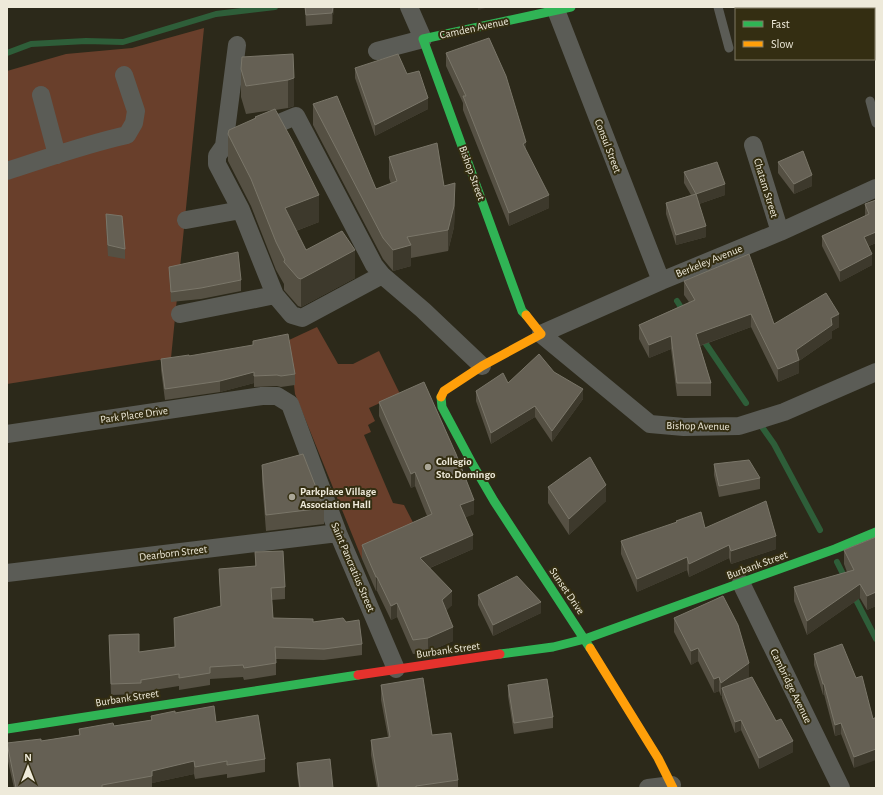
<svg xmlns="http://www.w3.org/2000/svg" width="883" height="795" font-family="'Alegreya Sans',sans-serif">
<rect width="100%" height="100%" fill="#2c291a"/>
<!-- green -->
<path fill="#693f2b" d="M204 28 171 358 7 384V71L66 54 132 48Z
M317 327 338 364H353L379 351 400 394 369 408 375 421 368 425 371 432 364 435 393 503 404 505 419 534 362 559 295 394 289 340Z"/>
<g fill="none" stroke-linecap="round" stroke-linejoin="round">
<!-- stream -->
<path stroke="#2e5e39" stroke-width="6" d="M7 53 31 44 86 41 123 42 216 14 275 7
M677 301 684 312
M702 338 746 403
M762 427 774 444 820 530
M837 562 846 580
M853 594 876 639"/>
<!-- lane -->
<path stroke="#5b5c56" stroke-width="9" d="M718 7 729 48
M848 7V9
M870 101 876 123"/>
<!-- street -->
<path stroke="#5b5c56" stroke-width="18" d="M556 10 661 281
M377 51 423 39 409 7
M41 95 57 155
M753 145 780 232
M224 146 237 45
M7 171C47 158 86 144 127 135L134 123 136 111 124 75
M876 188 780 232 661 281 541 334 650 424 684 427 739 426 784 412 876 372
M186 220 241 210
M382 275 302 318 292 315 275 295 241 210 217 164V156L224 146 296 116 374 265 382 275 423 310 482 366
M180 314 275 295
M7 434 262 396H277L290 404 338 533 396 669
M7 573 338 533
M741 583 841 788
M648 788 672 785"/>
<!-- fast -->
<path stroke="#30b455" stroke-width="9" d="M526 315 522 311 423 39 571 7
M441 397 442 407 473 465 494 501 590 648
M500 654 553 647 585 639 835 549 876 532
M7 729 358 675"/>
<!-- slow -->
<path stroke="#ff9f0a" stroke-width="9" d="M441 397 444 391 482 366 541 334 526 315
M590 648 658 758 673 788"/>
<!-- jam -->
<path stroke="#e5322d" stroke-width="9" d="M358 675 500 654"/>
</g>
<!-- wall -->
<path fill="#555043" d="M305 7H334L332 24 306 26Z
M446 53 549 208 509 226 463 110V103L446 66Z
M293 54 294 106 288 108 275 110 319 222 296 231 306 250 355 278 301 307 298 306 284 290V284L276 270 251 206 228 161V134L255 118V117L273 110 246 114 241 97V69Z
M355 68 407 74 428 109 375 136 355 78Z
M313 104 376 189 391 184 389 178V157L444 186 455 203 454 227 448 251 411 258V266L393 271 383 259 313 125Z
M778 162 812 186 794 194 778 173Z
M684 172 725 195 699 204 706 237 676 245 666 214V203L691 195 684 183Z
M876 200V243L869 246 872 265 840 282 822 246V236L865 216V204Z
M106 214 125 249V259L108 256 106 225Z
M169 267 241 280V291L201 299 171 302Z
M684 281 774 324 839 327 832 331V338L799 361V373L778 382 751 327 700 346 711 383V396H677L671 349 649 358 639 339V325L689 302 684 295Z
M189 356 295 374V385L281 387 277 386 254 387V383L220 392 165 400 161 370V359Z
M554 372 583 399 552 442 535 417 491 444 476 401V391Z
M379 402 474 514 465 517 473 549 430 568 452 605 446 610 453 641 428 652 413 654 397 617 391 620 377 591H376L362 559V545L427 516 415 486 411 488 379 416Z
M714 464 760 478V489L719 497 714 475Z
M262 465 324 508V524L266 531 262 481Z
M548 487 606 501 569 535 548 503Z
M705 528 776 549 731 564 729 558 689 577 687 570 637 592 621 554V541Z
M876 537V606L867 610 860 598 807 635 794 601V587L847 572 844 564V550Z
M255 552 285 587V599L272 600 273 618 313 622 362 644V655L324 660 276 659V675L244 680 243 677 210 679V685L179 690V686L141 692V694L111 695 109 635 139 652 175 647 174 618 221 607 219 569 255 566Z
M478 595 541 613 493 636 478 605Z
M674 618 749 677 746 679 776 721 793 752 759 769 741 730 735 733 722 698V696H721L719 691 714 693 698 661 691 665 674 632Z
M814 654 873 719 854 768 841 734 835 736 824 694 823 695 814 665Z
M381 685 432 735 458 780V788H377L371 755V740L388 737 381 700Z
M508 685 553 717V728L514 734 508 696Z
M175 713 216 722 265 759V772L227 778V774L195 779 194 774 152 783V788H14L7 757V743L41 741 79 735V729L114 726 151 720V716Z
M297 763 333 788H299L297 774Z"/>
<!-- shaded-wall -->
<path fill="#3d392c" d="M333 7H334V8L332 24V13Z
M478 7H489L478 10Z
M294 78V106L288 108V80Z
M428 98V109L375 136V125Z
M526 142V156L523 144Z
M812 175V186L794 194V184Z
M455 183V203L454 227 448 251V230Z
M725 184V195L696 205V194Z
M319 195V222L285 235V208Z
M549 195V208L509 226V213Z
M706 226V237L676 245V235Z
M876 232V243L864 248V237Z
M411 245V266L393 271V250Z
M355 250V278L301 307V279Z
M872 254V265L840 282V271Z
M751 314V327L696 347V334Z
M839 314V327L832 331V338L799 361V373L778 382V369L796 350 831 318Z
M671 336V349L649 358V345Z
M254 372V383L220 392V381Z
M583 389V399L552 442V431Z
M535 406V417L491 444V433Z
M415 472V486L411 488V474Z
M606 485V501L569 535V519Z
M474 500V514L460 520V505Z
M473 535V549L420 572V558Z
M776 536V549L731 564V551Z
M729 545V558L689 577V564Z
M687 557V570L637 592V579Z
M376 577H377V591H376Z
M860 584V598L807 635V621Z
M452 591V605L442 615V600Z
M876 592V606L867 610V596Z
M541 602V613L493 636V625Z
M397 603V617L391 620V606Z
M453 627V641L428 652V638Z
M698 648V661L691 665V651Z
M749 663V677L724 694 722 688V696H721V683Z
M719 677V691L714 693V679Z
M823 684H824V694L823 695Z
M741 720V730L735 733V722Z
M841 723V734L835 736V725Z
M793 741V752L759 769V758Z
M876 749V760L854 768V757Z
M194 761V774L152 783V771Z"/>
<!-- building -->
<path fill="#656054" stroke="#7a7669" d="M305 7H333L332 13 306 15Z
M489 38 506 76 526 142 523 144 549 195 509 213 463 96H466L446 53Z
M293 54 294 78 288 80 246 86 241 69 242 57Z
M398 54 407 74 419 71 428 98 375 125 355 68Z
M337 96 376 189 397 181 389 157 437 143 444 186 455 183 454 206 448 230 407 237 411 245 393 250 383 238 313 104Z
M275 109 293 142 319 195 285 208 306 250 342 231 355 250 301 279 298 278 284 262V261L285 260 276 242 251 179 228 134 229 130 256 118 255 117Z
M803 151 812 175 794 184 778 162Z
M717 162 725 184 696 194 684 172Z
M696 194 706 226 676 235 666 203Z
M876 200V232L864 237 872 254 840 271 822 236 869 214 865 204Z
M106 214 122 216 125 249 108 245Z
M238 252 241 280 201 288 171 292 169 267Z
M749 254 774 324 826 293 839 314 831 318 832 325 796 350 799 360 778 369 751 314 696 334 711 383H677L671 336 649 345 639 325 695 300 684 281Z
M288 334 295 374 281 376 277 375 254 376V372L220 381 165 389 161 359 189 355V356L253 345V341Z
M539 354 554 372 583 389 552 431 535 406 491 433 476 391 503 373 508 383Z
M424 382 456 454 474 500 460 505 473 535 420 558 452 591 442 600 453 627 428 638 413 640 397 603 391 606 377 577H376L362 545 432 514 415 472 411 474 379 402Z
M303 454 324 508 266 515 262 465Z
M590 457 606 485 569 519 548 487Z
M749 460 760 478 719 486 714 464Z
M766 501 776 536 731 551 729 545 689 564 687 557 637 579 621 541 677 522 676 521 701 512 705 528Z
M876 537V592L867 596 860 584 807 621 794 587 854 570 844 550Z
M283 551 285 587 271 588 273 618 313 619V622L343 618 346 622 359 620 362 644 324 649 275 647 276 663 244 668 243 665 210 667V673L179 678V674L141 680V683L111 684 109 635 139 634V652L175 647 174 618 221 606 219 569 256 566 255 552Z
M517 576 541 602 493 625 478 595Z
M723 596 738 625 749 663 721 683 719 677 714 679 698 648 691 651 674 618Z
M842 644 856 678 862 676 873 719 876 717V749L854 757 841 723 835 725 824 684H823L814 654Z
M752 677 776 721 781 719 793 741 759 758 741 720 735 722 722 688Z
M423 678 432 735 451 733 458 780 416 786V788H379L371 740 390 737 381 685Z
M547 679 553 717 514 723 508 685Z
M214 706 216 722 258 715 265 759 227 765V761L195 767 194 761 152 771V776L102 785V788H16L7 743 41 739V741L80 735 79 729 113 723 114 726 152 720 151 716 175 711V713Z
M330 759 333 788H300L297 763Z"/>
<!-- markers -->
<g fill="#aaa697" stroke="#342e12" stroke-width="1.5">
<circle cx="428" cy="467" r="4"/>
<circle cx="292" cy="497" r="4"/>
</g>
<g text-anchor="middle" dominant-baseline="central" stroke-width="4" stroke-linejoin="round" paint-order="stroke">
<!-- street labels -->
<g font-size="11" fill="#eeeada" stroke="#342e12">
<text transform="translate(474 28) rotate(-12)">Camden Avenue</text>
<text transform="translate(608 146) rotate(69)">Consul Street</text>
<text transform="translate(472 173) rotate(70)">Bishop Street</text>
<text transform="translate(766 188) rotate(73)">Chatam Street</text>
<text transform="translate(709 261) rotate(-22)">Berkeley Avenue</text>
<text transform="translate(134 415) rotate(-8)">Park Place Drive</text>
<text transform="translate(698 426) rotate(1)">Bishop Avenue</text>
<text transform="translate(173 553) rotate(-7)">Dearborn Street</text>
<text transform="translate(757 565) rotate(-20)">Burbank Street</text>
<text transform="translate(353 567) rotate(67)">Saint Pancratius Street</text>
<text transform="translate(567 591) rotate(56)">Sunset Drive</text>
<text transform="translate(448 650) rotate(-8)">Burbank Street</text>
<text transform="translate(791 686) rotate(64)">Cambridge Avenue</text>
<text transform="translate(127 698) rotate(-9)">Burbank Street</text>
</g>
<!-- poi labels -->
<g font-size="11" font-weight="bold" fill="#eeeada" stroke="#342e12" text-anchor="start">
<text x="436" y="461">Collegio<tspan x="436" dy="13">Sto. Domingo</tspan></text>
<text x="300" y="491">Parkplace Village<tspan x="300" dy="13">Association Hall</tspan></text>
</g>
</g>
<!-- border -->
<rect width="883" height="795" fill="none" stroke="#eeeada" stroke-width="16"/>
<!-- legend -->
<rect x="735" y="8" width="140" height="52" fill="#342e12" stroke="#7e7962"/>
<rect x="743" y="21" width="20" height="6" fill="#30b455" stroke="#7e7962"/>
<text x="771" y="28" font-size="12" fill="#eeeada">Fast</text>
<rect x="743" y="41" width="20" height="6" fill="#ff9f0a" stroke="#7e7962"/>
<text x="771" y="48" font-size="12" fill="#eeeada">Slow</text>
<!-- north arrow -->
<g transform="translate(28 767)" stroke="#342e12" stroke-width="3" paint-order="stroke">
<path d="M0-3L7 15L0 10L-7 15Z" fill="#eeeada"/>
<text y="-6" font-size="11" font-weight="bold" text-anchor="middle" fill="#eeeada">N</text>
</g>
</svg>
